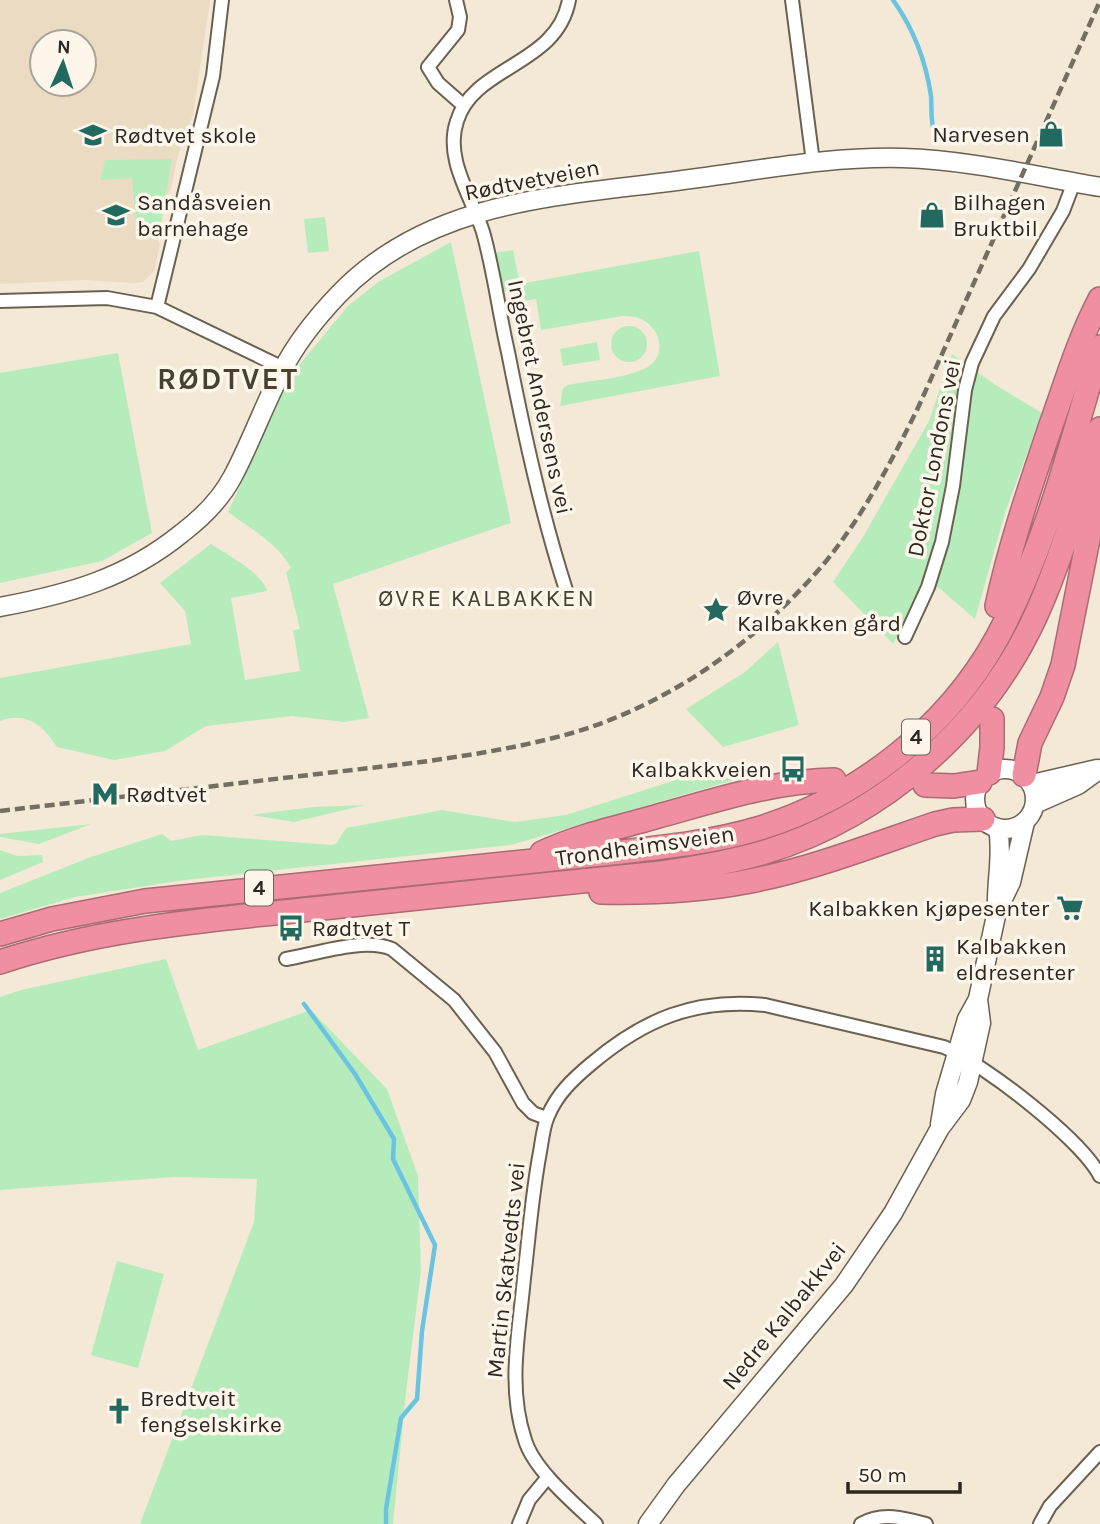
<svg xmlns="http://www.w3.org/2000/svg" width="1100" height="1524" font-family="Karla,sans-serif">
<rect width="100%" height="100%" fill="#f4e9d6"/>
<!-- built -->
<path fill="#ebdbc3" fill-rule="evenodd" d="M0 0H210L193 115 178 155 171 189 168 194 159 202 161 227 158 240 160 245 154 271 143 282 134 283 85 280 0 284ZM42 42H84V84H42Z"/>
<!-- green -->
<path fill="#b6ecbc" d="M172 159 159 236 137 238 132 178 100 180 105 160Z
M325 217 329 251 308 253 304 219Z
M451 242 511 523 333 584 369 718 344 722 292 716 206 726 165 751 114 760 57 747C43 725 26 711 0 721V678L191 644 185 611 160 583 211 544C226 554 263 573 267 591L231 598 245 680 300 671 293 630 300 629 286 572 291 568C277 543 251 529 228 512L290 376 348 306 378 282Z
M513 250 520 284 699 251 720 376 560 406 563 388 568 385C592 380 621 379 644 369 672 357 660 314 623 316L541 330 536 299 523 301 504 291 494 253Z
M611 344a18 18 0 1 1 36 0a18 18 0 1 1-36 0Z
M597 342 600 360 563 366 560 349Z
M118 353 152 533 102 561 0 583V373Z
M952 354 994 384 1042 413 1005 513 975 619 938 587 928 585C910 597 905 625 893 644L833 582 863 537 929 421Z
M778 642 799 725 723 747 686 709 745 672Z
M741 778 511 845 185 880 75 897 0 919V893L91 857 162 834 171 841 202 835 331 845 336 844 346 828 442 810 515 822 566 815 679 779Z
M365 805 294 822 251 815 313 807Z
M91 824 39 844 0 837V834Z
M0 850 18 856 42 855 43 862 0 880Z
M166 959 198 1050 311 1010 387 1089 418 1176 421 1271 406 1392 393 1524H140L254 1222 257 1179 174 1177 0 1190V997L21 990Z
M117 1261 164 1274 138 1368 91 1355Z"/>
<g fill="none" stroke-linecap="round" stroke-linejoin="round">
<!-- stream -->
<path stroke="#6ac4e1" stroke-width="4.5" d="M893 0C913 28 926 62 931 96 932 109 930 122 935 134L939 137
M304 1004 355 1074 394 1139 393 1159 435 1245 422 1331 417 1399 401 1418 386 1509V1524"/>
<!-- street casing -->
<g stroke="#6b6151" stroke-width="16">
<path id="street" d="M456 0 460 17 458 30 428 67 438 83 463 105
M792 0 813 162
M0 301 107 298 157 307 283 368
M157 307 213 76 222 0
M566 590C541 512 524 433 508 352 499 313 494 271 483 232 472 197 444 159 457 121 474 65 557 66 569 0
M905 637 928 587 942 542 953 486 965 390 972 363 994 316 1029 269 1063 211 1074 182
M286 959C315 954 365 937 392 949L454 1000 495 1052 523 1103 533 1113 546 1118
M519 1524 529 1500 548 1477
M596 1524C574 1503 534 1470 525 1440 507 1386 519 1334 524 1278 529 1236 532 1194 540 1152 542 1141 543 1127 548 1116 557 1094 573 1079 591 1064 644 1019 695 998 765 1005L944 1047C984 1064 1081 1139 1100 1176
M861 1524C882 1512 904 1518 926 1524
M1040 1524 1050 1506 1100 1452"/>
</g>
<!-- secondary casing -->
<g stroke="#6b6151" stroke-width="21">
<path id="secondary" d="M0 607C69 594 127 578 182 533 203 517 221 499 233 476 251 442 264 405 282 371 296 343 318 316 339 294 434 195 573 196 698 178 766 169 834 156 903 158 969 160 1035 176 1100 187
M975 799a30 30 0 1 1 60 0a30 30 0 1 1-60 0Z
M1032 784 1097 769
M1035 804 1078 785 1100 769
M997 908C996 880 1003 855 998 828
M940 1124 945 1094 967 1019 978 999 997 911 1011 882 1025 822
M648 1524 676 1485 844 1285 893 1213 940 1128 961 1100 968 1082 981 1023 978 999"/>
</g>
<!-- highway casing -->
<g stroke="#ab6b74" stroke-width="26">
<path id="highway" d="M997 606C1010 545 1031 484 1051 425 1066 383 1079 339 1100 299
M989 773 992 747V719
M1024 775 1030 743 1052 697 1063 665 1100 479
M925 785 954 786 980 782
M542 853C578 836 617 828 655 817 714 801 772 781 834 780
M601 892C650 893 698 891 745 882 810 870 873 845 935 824L953 820 983 819
M0 934 52 919 145 901 621 852C666 847 713 842 757 829 856 799 947 729 997 638 1045 549 1071 444 1100 347
M0 962C102 928 207 920 313 909 429 896 545 885 661 873 696 868 731 862 765 852 883 816 985 727 1036 615 1063 555 1080 492 1100 429"/>
</g>
<!-- street -->
<use href="#street" stroke="#fff" stroke-width="12"/>
<!-- secondary -->
<use href="#secondary" stroke="#fff" stroke-width="18"/>
<!-- highway -->
<use href="#highway" stroke="#f08fa2" stroke-width="23"/>
<!-- rail -->
<path stroke="#746d61" stroke-width="4.5" stroke-dasharray="10 5" stroke-linecap="butt" d="M0 811 421 762C472 755 522 747 572 733 671 704 762 638 827 560 864 514 891 462 917 410L1100 1"/>
</g>
<!-- icons -->
<defs>
<g id="shop-bare" transform="scale(2.1)"><path d="M-5-2.5h2.3a2.7 3.5 0 0 1 5.4 0H5L5.5 6h-11ZM-1.5-2.5h3a1.5 2.3 0 0 0-3 0Z" fill="#226a5f" stroke="#fef6eb" stroke-width="2.5" paint-order="stroke"/></g>
<g id="school-bare" transform="scale(2.1)"><path d="M0-5L7-2L0 1L-7-2ZM-4 1L0 2.5L4 1V4Q0 6-4 4Z" fill="#226a5f" stroke="#fef6eb" stroke-width="2.5" paint-order="stroke"/></g>
<g id="sight-bare" transform="scale(2.1)"><path d="M0-6L1.8-2.2L6-1.7L2.9 1.2L3.7 5.4L0 3.3L-3.7 5.4L-2.9 1.2L-6-1.7L-1.8-2.2Z" fill="#226a5f" stroke="#fef6eb" stroke-width="2.5" paint-order="stroke"/></g>
<g id="bus-bare" transform="scale(2.1)"><path d="M-5-6H5V4H4V6H2V4H-2V6H-4V4H-5ZM-3.5-4V0h7V-4ZM-3.5 1.2v1.5H-2V1.2ZM2 1.2v1.5H3.5V1.2Z" fill="#226a5f" stroke="#fef6eb" stroke-width="2.5" paint-order="stroke"/></g>
<g id="metro-bare" transform="scale(2.1)"><path d="M-5.5 5V-5H-3L0 0L3-5H5.5V5H3V-.5L0 4L-3-.5V5Z" fill="#226a5f" stroke="#fef6eb" stroke-width="2.5" paint-order="stroke"/></g>
<g id="supermarket-bare" transform="scale(2.1)"><path d="M-6-5.5h2.5l.6 2H6L4.5 2H-2.5L-4.4-4H-6ZM-1.5 3.2a1.3 1.3 0 1 0 .1 0ZM3 3.2a1.3 1.3 0 1 0 .1 0Z" fill="#226a5f" stroke="#fef6eb" stroke-width="2.5" paint-order="stroke"/></g>
<g id="building-bare" transform="scale(2.1)"><path d="M-4-6H4V6H1V3H-1V6H-4ZM-2.5-4.3h1.7v1.8h-1.7ZM.8-4.3h1.7v1.8H.8ZM-2.5-1h1.7V.8h-1.7ZM.8-1h1.7V.8H.8Z" fill="#226a5f" stroke="#fef6eb" stroke-width="2.5" paint-order="stroke"/></g>
<g id="church-bare" transform="scale(2.1)"><path d="M-1.2-6h2.4v3.5h3.3v2.4h-3.3V6h-2.4V-.1h-3.3v-2.4h3.3Z" fill="#226a5f" stroke="#fef6eb" stroke-width="2.5" paint-order="stroke"/></g>
</defs>
<g fill-rule="evenodd">
<use href="#shop-bare" x="1051" y="134"/>
<use href="#school-bare" x="93" y="135"/>
<use href="#school-bare" x="116" y="215"/>
<use href="#shop-bare" x="932" y="215"/>
<use href="#sight-bare" x="716" y="610"/>
<use href="#bus-bare" x="793" y="769"/>
<use href="#metro-bare" x="105" y="794"/>
<use href="#supermarket-bare" x="1070" y="908"/>
<use href="#bus-bare" x="291" y="928"/>
<use href="#building-bare" x="935" y="959"/>
<use href="#church-bare" x="119" y="1411"/>
</g>
<g text-anchor="middle" dominant-baseline="central" stroke-width="7" stroke-linejoin="round" paint-order="stroke">
<!-- shield labels -->
<g fill="#fef6eb" stroke="#6b655d" stroke-width="2">
<rect x="902" y="719.5" width="28" height="35" rx="5"/>
<rect x="245" y="870.5" width="28" height="35" rx="5"/>
</g>
<g font-size="21" font-weight="bold" fill="#2c2720">
<text x="916" y="737">4</text>
<text x="259" y="888">4</text>
</g>
<!-- poi labels -->
<g font-size="23" fill="#2c2720" stroke="#fef6eb" text-anchor="start">
<text x="1030" y="134" text-anchor="end">Narvesen</text>
<text x="114" y="135">Rødtvet skole</text>
<text x="137" y="202">Sandåsveien<tspan x="137" dy="26">barnehage</tspan></text>
<text x="953" y="202">Bilhagen<tspan x="953" dy="26">Bruktbil</tspan></text>
<text x="737" y="597">Øvre<tspan x="737" dy="26">Kalbakken gård</tspan></text>
<text x="772" y="769" text-anchor="end">Kalbakkveien</text>
<text x="126" y="794">Rødtvet</text>
<text x="1049" y="908" text-anchor="end">Kalbakken kjøpesenter</text>
<text x="312" y="928">Rødtvet T</text>
<text x="956" y="946">Kalbakken<tspan x="956" dy="26">eldresenter</tspan></text>
<text x="140" y="1398">Bredtveit<tspan x="140" dy="26">fengselskirke</tspan></text>
</g>
<!-- street labels -->
<g font-size="23" fill="#2c2720" stroke="#fef6eb">
<text transform="translate(532 180) rotate(-11)">Rødtvetveien</text>
<text transform="translate(540 397) rotate(78)">Ingebret Andersens vei</text>
<text transform="translate(934 458) rotate(-79)">Doktor Londons vei</text>
<text transform="translate(645 846) rotate(-8)">Trondheimsveien</text>
<text transform="translate(506 1270) rotate(-84)">Martin Skatvedts vei</text>
<text transform="translate(784 1316) rotate(-51)">Nedre Kalbakkvei</text>
</g>
<!-- neighbourhood labels -->
<g font-size="24" letter-spacing="2" fill="#4a4031" stroke="#fef6eb">
<text x="487" y="598">ØVRE KALBAKKEN</text>
</g>
<!-- district labels -->
<g font-size="30" font-weight="bold" letter-spacing="2" fill="#4a4031" stroke="#fef6eb">
<text x="228" y="379">RØDTVET</text>
</g>
</g>
<!-- north arrow -->
<g transform="translate(63 63) rotate(3)"><circle r="33" fill="#fef6eb" stroke="#aaa39a" stroke-width="2"/>
<path d="M0-5L12 26L0 18L-12 26Z" fill="#226a5f"/>
<text y="-10" font-size="19" font-weight="bold" text-anchor="middle" fill="#2c2720">N</text>
</g>
<!-- scale -->
<path d="M848 1482v10h112v-10" fill="none" stroke="#2c2720" stroke-width="3.5"/>
<text x="858" y="1482" font-size="21" fill="#2c2720" stroke="#fef6eb" stroke-width="5" paint-order="stroke">50 m</text>
</svg>
